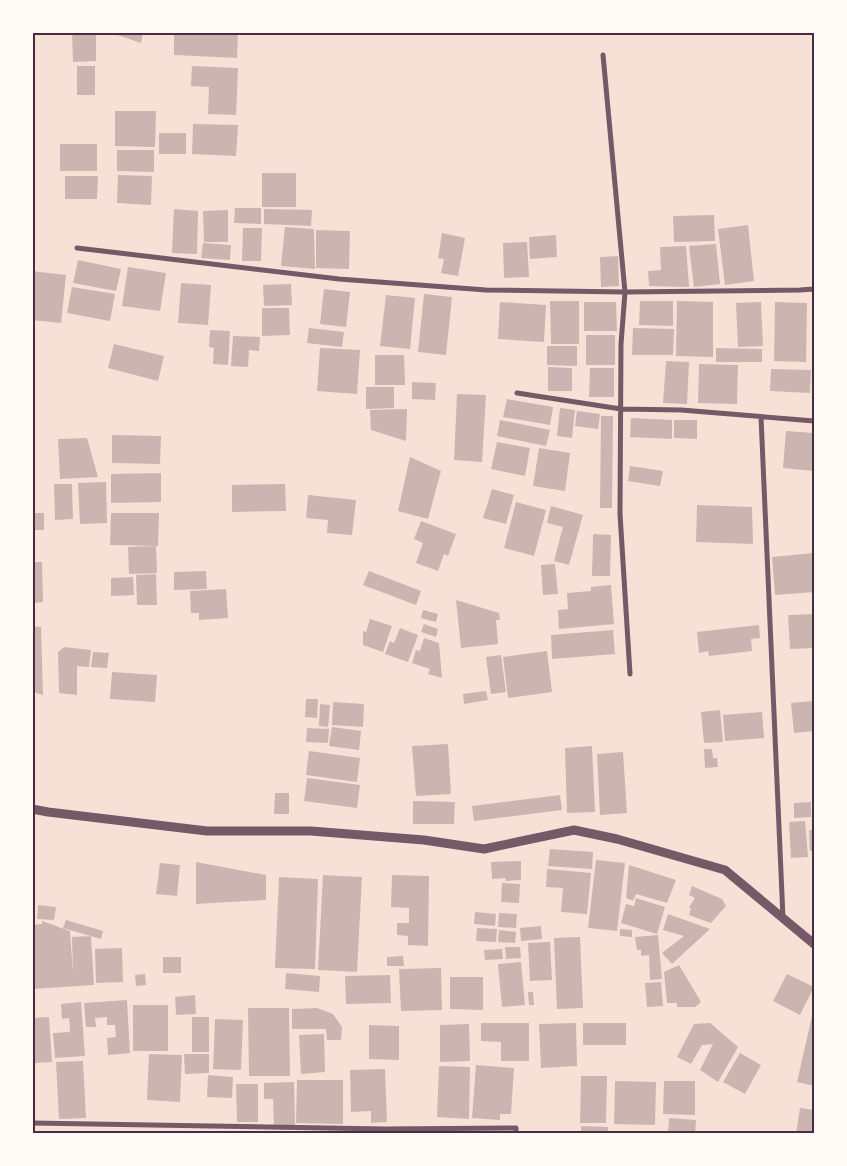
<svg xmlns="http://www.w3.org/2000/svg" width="847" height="1166" font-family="'Titillium Web',sans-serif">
<rect width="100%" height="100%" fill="#f7e1d7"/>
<!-- building -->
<path fill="#ccb4b1" d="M72 32H96V61L73 62Z
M109 32H143L141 43Z
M174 32H238L237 58 174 55Z
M77 66H95V95H77Z
M192 66 238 68 236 115 208 114 209 87 191 86Z
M115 111H156L155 147 115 146Z
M193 124 238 125 236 156 192 154Z
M159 133H186V154H159Z
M60 144H97V171H60Z
M117 150H154V172L117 171Z
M262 173H296V207H262Z
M118 175 152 176 151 205 117 203Z
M65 176H98L97 199H65Z
M235 208H261V224L234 223Z
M174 209 198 211 197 254 172 253Z
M264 209 312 210 311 226 264 224Z
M228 210V242H204L203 211Z
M714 215 715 241 674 242 673 216Z
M748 225 754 281 725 285 718 229Z
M285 227 314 229 315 269 281 266Z
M243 228H262L261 261H242Z
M316 230 350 231 349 269 316 268Z
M442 233 465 238 458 276 441 273 444 259 438 258Z
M556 235 557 257 530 259 529 237Z
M527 242 529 277 504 278 503 243Z
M203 243 231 245 230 260 201 258Z
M716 244 720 284 694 287 689 246Z
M686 246 689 287 649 286 648 271 661 270 660 247Z
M618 256 619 286 601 287 600 257Z
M78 260 121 269 116 291 73 283Z
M128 267 166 273 160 311 122 306Z
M32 271 66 275 61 323 32 320Z
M181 283 211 285 208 325 178 323Z
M291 284 292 305 264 306 263 285Z
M72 287 115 294 110 321 67 313Z
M324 289 350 292 346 327 320 324Z
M424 294 452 297 446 355 418 352Z
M386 295 415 298 410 349 380 346Z
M550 301H579V344H551Z
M640 301H673V326L639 325Z
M677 301 713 302V357L676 356Z
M500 302 546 305 544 342 498 339Z
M584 302H616L617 331H584Z
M761 302 763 346 738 347 736 303Z
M775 302 807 303 806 362 774 361Z
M262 308H289L290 335 262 336Z
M309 328 344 332 342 347 307 343Z
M633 328 674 329 673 355H632Z
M210 330 230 331 228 365 213 364 214 348 209 347Z
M586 335H615V365H586Z
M233 336 260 337 259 351 249 350 248 367 231 366Z
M114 344 164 356 158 381 108 368Z
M547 346H577V366L547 365Z
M320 348 360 350 357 394 317 391Z
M716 348 762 349V362H716Z
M375 355H404L405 385H375Z
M666 361 689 362 687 404 663 403Z
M699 364 738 365 737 404 698 403Z
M548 367 572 368V391H548Z
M590 368H614V397H589Z
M771 369 811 370 810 393 770 391Z
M412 382 436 383 435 400 412 399Z
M366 387H394V408L366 409Z
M457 394 486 395 482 462 454 460Z
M507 399 553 407 550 425 503 417Z
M560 408 575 410 572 438 557 436Z
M407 409 406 441 371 430 370 410Z
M577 411 600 414 598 429 575 426Z
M601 416H613L612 508H600Z
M631 418 672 420V439L630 437Z
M500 420 550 430 546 446 497 436Z
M674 420H697V439L674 438Z
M786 431 814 433V471L783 468Z
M112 435 161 436 160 464 112 463Z
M87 438 98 477 60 479 58 439Z
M497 442 530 448 525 476 491 469Z
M539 448 570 453 565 491 533 486Z
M410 457 441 471 428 519 398 511Z
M630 466 663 471 660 486 628 481Z
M161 473V502L111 503V474Z
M106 482 107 523 80 524 78 483Z
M54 484H72L73 519 55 520Z
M285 484 286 511 232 512V485Z
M492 489 514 495 506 524 483 518Z
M308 495 356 500 352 535 327 533 328 520 306 518Z
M516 502 546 510 534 556 504 548Z
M697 505 752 507 753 544 696 542Z
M551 506 583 515 569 565 554 561 563 527 547 523Z
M32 513H44V530H32Z
M111 513H159L158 546 110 545Z
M421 521 456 534 448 556 444 554 438 571 416 563 423 543 414 539Z
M593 534 611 535 610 576H592Z
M156 546 157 573 129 574 128 547Z
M814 553V592L775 595 772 557Z
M32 562H42L43 602 32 603Z
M555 564 558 594 543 595 541 565Z
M206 571 207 589 174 590V572Z
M369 571 421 591 416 605 363 585Z
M156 574 157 605H137L136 575Z
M133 577 134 595 111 596V578Z
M611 585 614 624 559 629 558 610 568 609 567 593 591 591V587Z
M226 589 228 618 199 620V613H191L190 591Z
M456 600 499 613 500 620H496L498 644 461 648Z
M423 610 438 614 436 622 421 618Z
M814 614V648L790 649 788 615Z
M370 619 392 626 383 652 363 645V631L366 632Z
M424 624 438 629 436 637 421 632Z
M759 625 760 638 751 639 752 651 709 656 708 651 699 653 697 632Z
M32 626 41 627 43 695 32 692Z
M400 628 418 635 408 662 385 654 390 641 394 643Z
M613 630 615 654 552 659 551 635Z
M424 638 439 643 442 678 428 674 430 669 412 663 416 650 420 651Z
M64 647 91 650 89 667 77 666V695L59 693 58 652Z
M547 651 552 692 508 698 503 657Z
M93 652 109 653 107 668 91 667Z
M501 655 506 692 491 694 486 657Z
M112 672 157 675 155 702 110 699Z
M486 691 488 700 464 704 463 694Z
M306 699H318L317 718 305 717Z
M814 701V731L794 733 791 703Z
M333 702 364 704 363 727 332 725Z
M320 704 330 705 328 727 319 726Z
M720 710 723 742 704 743 701 712Z
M762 712 764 738 725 741 723 715Z
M332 727 361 731 359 750 329 746Z
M307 728 329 729 328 743 306 742Z
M448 744 451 794 416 796 412 746Z
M592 746 595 812 567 813 565 748Z
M704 749H712L713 758H717L718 767 705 768Z
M309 751 360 758 357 782 306 775Z
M623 752 627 813 600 815 597 754Z
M307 778 360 785 357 808 304 801Z
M275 793H289V814H274Z
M560 795 562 810 474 821 472 806Z
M413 801 455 802 454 824H413Z
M811 802V817L794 818V803Z
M805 821 808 857 791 858 789 822Z
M809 830H814V851H810Z
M550 849 593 852 592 869 548 866Z
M596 860 625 863 617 931 588 928Z
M521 861V880L506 881 505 878 492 879 491 862Z
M196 862 266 875V900L196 904Z
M160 863 180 865 177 896 156 894Z
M629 865 676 880 667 903 636 894 633 901 626 898Z
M547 869 591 873 587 914 561 912 563 888 546 887Z
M323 875 362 877 357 972 318 970Z
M392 875 429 876 428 946 408 945V936L397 935V923H409V908L391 907Z
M279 877 318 879 315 969 275 968Z
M502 883 520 884 519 903 501 902Z
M692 886 722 899 726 906 711 923 689 915 691 909 689 907 695 898 689 895Z
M636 898 665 907 657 934 621 923 626 904 634 906Z
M38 905 56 907 54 920 37 919Z
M475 912 496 914 495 926 474 924Z
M499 913 517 914 516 928 498 927Z
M668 914 710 929 672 964 662 953 684 936 663 930Z
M66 920 103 931 101 939 63 928Z
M42 921 70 931 73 974 72 937 91 936 94 985 32 989V925L42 924Z
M541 926 542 939 521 941 520 928Z
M477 928 497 929 496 942 476 941Z
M620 929 632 930V937L620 936Z
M499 930 516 932 515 943 498 942Z
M658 935 662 979 650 980 649 955 641 956V950H637L635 937Z
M580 937 583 1008 557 1009 554 938Z
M550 942 552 980 530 981 528 943Z
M505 947H520L521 958 506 959Z
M122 948 123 982 96 983 95 949Z
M502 949 503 959 485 960 484 950Z
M403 956 404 966H387V957Z
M163 957H181V973H163Z
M521 962 525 1005 502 1007 498 964Z
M679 965 701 1002 695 1007H677V1003H667L664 972Z
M441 968 442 1010 401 1011 399 969Z
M286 973 320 976 319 992 285 989Z
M145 974 146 985 136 986 135 975Z
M787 974 814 987 800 1015 773 1001Z
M390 975 391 1003 346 1004 345 976Z
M450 977H483V1010L450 1009Z
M661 982 663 1006 647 1007 645 983Z
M528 992H533L534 1005H529Z
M195 995 196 1014 176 1015 175 997Z
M127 1000 130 1053 108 1055 107 1038 116 1037 115 1025H107V1017L95 1018 96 1027H86L84 1003Z
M81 1002 85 1056 55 1058 53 1033 70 1032 69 1018 62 1019 61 1004Z
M133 1005H168V1051H133Z
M814 1007V1086L797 1082Z
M248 1008H289L290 1076H249Z
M317 1008 333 1014 342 1027 341 1040H327L326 1029H292V1009Z
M49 1017 52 1062 35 1063 32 1018Z
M192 1017H209V1052H192Z
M215 1019 243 1020 241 1070 213 1069Z
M481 1023H529V1061H501V1042L481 1041Z
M576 1023 577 1066 541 1068 539 1024Z
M583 1023H626V1045H583Z
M710 1023 738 1047 718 1082 700 1070 713 1044 702 1045 691 1064 677 1057 694 1024Z
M469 1024 470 1061 440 1062V1025Z
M369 1025 399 1026V1060L369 1059Z
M324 1034 325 1072 301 1074 299 1035Z
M740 1053 761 1065 745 1094 723 1082Z
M149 1054 182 1055 180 1102 147 1100Z
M184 1054H209V1073L185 1074Z
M83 1061 86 1118 59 1119 56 1062Z
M476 1065 514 1068 511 1114H500V1120L472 1118Z
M439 1066 470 1067 469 1119 437 1117Z
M385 1069 387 1122 371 1123V1111L351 1112 350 1070Z
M208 1075 233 1077 232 1098 207 1097Z
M581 1076H607L606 1123H580Z
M297 1080H343V1124L296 1123Z
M615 1081 656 1082 655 1125 614 1124Z
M664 1081H695V1115L663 1114Z
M294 1082 295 1125H274L273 1099H264V1083Z
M236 1084H258V1122H237Z
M800 1108 814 1110V1134H796Z
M669 1118 696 1120 695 1134H668Z
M581 1126 608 1127V1134H581Z"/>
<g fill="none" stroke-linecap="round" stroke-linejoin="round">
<!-- minor -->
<path stroke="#755966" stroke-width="5" d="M603 55 625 292 621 344 620 514 630 674
M77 248 339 279 486 290 625 292 800 290 814 289
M517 393 621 409 681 410 814 421
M761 417 783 918
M32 1123 385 1129 516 1128V1134"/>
<!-- tertiary -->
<path stroke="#755966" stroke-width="9" d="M32 809 48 812 207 831H311L424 840 484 849 574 830 617 839 725 870 814 944"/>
</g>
<!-- border -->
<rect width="847" height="1166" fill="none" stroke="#fffaf5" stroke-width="68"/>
<rect x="34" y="34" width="779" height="1098" fill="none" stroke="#4a2c40" stroke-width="2"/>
</svg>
